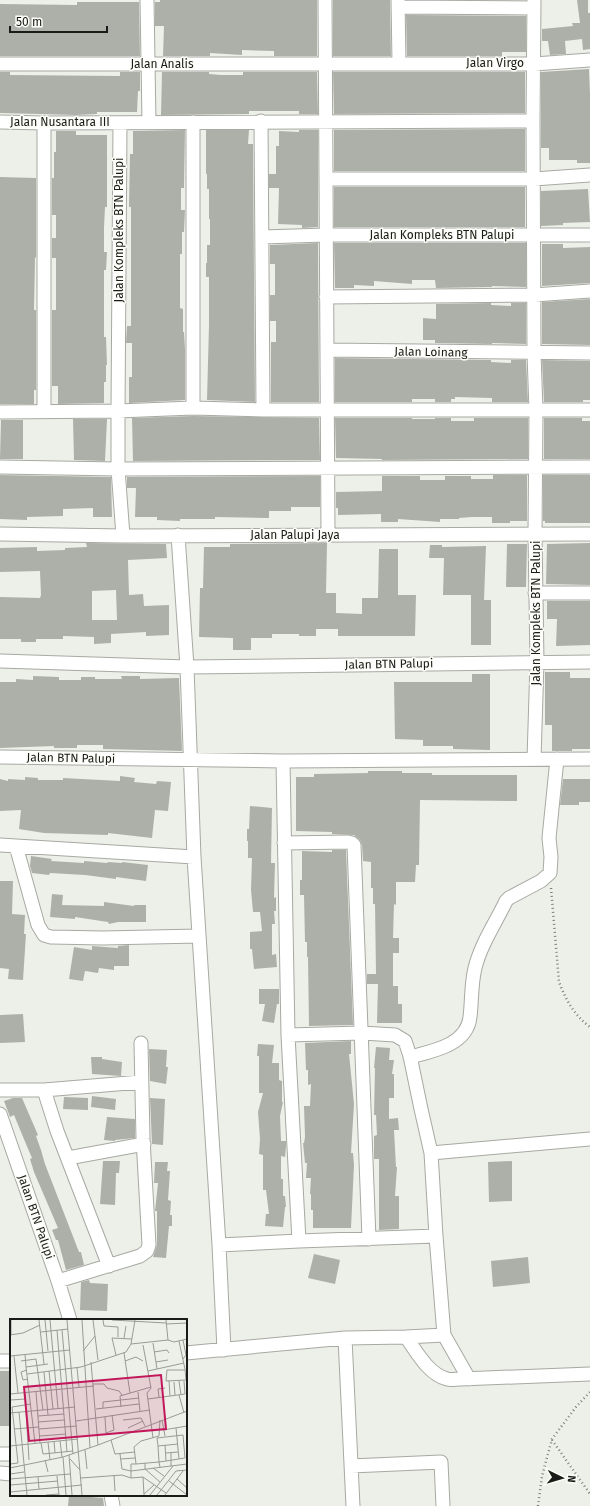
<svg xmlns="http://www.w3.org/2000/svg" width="590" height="1506" font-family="'Fira Sans',sans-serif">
<rect width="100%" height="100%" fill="#edf0e8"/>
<!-- building -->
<path fill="#adb0a9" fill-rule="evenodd" d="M160 0H317V56H274V51L242 50V55L210 53V56H163L164 26H155V2H160Z
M333 0H390L391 56H333Z
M577 0H588V13H590V49L583 50 582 39 565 41 566 54 550 55 548 41H542V29L573 26 572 23H580Z
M77 2H139L140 56H0V4L77 5Z
M406 15 526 16V52H502V56H407Z
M589 69 590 94V163H577V160H549V148H541V72Z
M0 72H10V75L120 76V72H140V91H138L137 112H97V114L76 115 0 113Z
M162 72H209V74L221 75H243V72H317L318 114H299V111H249V114L161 115Z
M333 72H525V113L334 114Z
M525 129V171H334V130Z
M185 130 184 188H181V210H185L184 232H182V254H180V308L183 309V332H184L185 349V400L129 403V377H132V343H126L127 326H131V207H129L130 154H133V131Z
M206 130H249L248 144H253L255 402 207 400 209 325V277H206V263H207V245H210V219H209V189H207V174H206Z
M299 130H318V227L302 228V225L278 224 279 188H269V174H276V146H279V131L299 132Z
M56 131H76V135H107V207H105L104 228V252H107L106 270H104V337H106L107 365H106V382H104V403L58 404V386H52V310H56V258H52V238H56V215H52V178H54V152H56Z
M0 177 36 178V258L35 257 34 310H36V390H34V404H0Z
M334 187H525V227H334Z
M588 189 590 222 563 223V225L541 226V191Z
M318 243 319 402H271V342H276V321H270V295H275V264H270V245Z
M334 243H526V287L492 286V287L436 288 435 280H412V284L374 281V286L354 285V288H335Z
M542 244H563V248L590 247V283L542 286Z
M590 299V345L542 344V302Z
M491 303V305L511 306V303H526V344L492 343V344L435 343V340H423V318L436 319V304Z
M335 358 491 360V362L511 363V360H526L528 402H492V398L455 397V399H451V402H435V399H412V402H335Z
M542 360 590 361V400H583V402H544Z
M193 416 319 418 320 460 133 461 132 418Z
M335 418H412V419H435V418H451V421H474V418H528V459L382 460V459L336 458Z
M544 418H582V421H590V459H544Z
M73 419H107L105 461 74 460Z
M1 420H23V459H0Z
M0 475 111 477 112 517H93V508L63 509V516L27 517V520L0 519Z
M493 475H527V521H510V523H492V517H472L459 518V519H440V522L398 519V522H381V514L338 515V508H336V492L382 491V476H420V480H445V476H471V479H493Z
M543 475H590V523H545V521H543Z
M320 476V507H291V511H269V518L215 517V519H180V521L157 520V517H135L136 488H127V477Z
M86 543 166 544 167 558 128 560 129 595 143 594 144 606 169 605V635L146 636V632L111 634V643L94 644V637L63 636V639H36V642H21V639H0V597L40 598 41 595 40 571 0 572V548L37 547V551L65 550V548L87 547ZM116 590 117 620H92V591Z
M327 543 326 593H336V613L362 614V598H378L379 549H398V595H416L415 636H338V629H316V636H299V634H272V638H251V650H233V638L199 637 200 588H203L204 547H230V544Z
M590 543V585L546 584 547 544Z
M507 544H527L526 587H506Z
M430 545H442V547L486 546 484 600H491V645H471V595H443L444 558H429Z
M547 601H590V645L556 646 557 619H547Z
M545 672H570V678H590V749H572V751H552V725H545Z
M472 674H490V750L453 749V746H423V740L395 739 394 682H472Z
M33 676 59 677V680H81V677H95V679H122L121 676H140V679L179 678 182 751 103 749V745H77V748H54V746L0 748V682H16V679L33 680Z
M368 771H402V773H432V775H517V801L420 800 419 865H416L415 882H396V905L394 904 393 938H399V953H393V986H398V1004H402V1023H377L378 984H367V974H376L375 904H373V888H371V862L363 861 362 845 360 840 354 835 332 834V832L296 831V777H314V774L368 773Z
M120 776 135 778 134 782 156 784 157 781 171 782 168 811 155 810 152 838 108 833V835L44 833 19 829 21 810 0 811V779L8 781V779L25 780V777L38 778V780H63V778L120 781Z
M563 779H590V802H579V805H560Z
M250 806 272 808 271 863H275L274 898 276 897V911H274L275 924H272V955L276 954 277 967 254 969 252 949H250V932L262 931 260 912H253L251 890 252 858H248V841H247V829H249Z
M332 850H346L353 1025 309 1026 308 957H307V942H305L304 895H300V880H302V851L332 852Z
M31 856 52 859 51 861 84 863V861L107 863 108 862 122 863V862L148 865 146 881 116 877V879L85 875 50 873 49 875 32 873 30 866Z
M0 881H13L12 914 25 915 24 934H26L23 980 8 979 9 969 0 968Z
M52 894 63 895 62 905 104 906V902L134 906V905H146V922H118L109 924 108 922 75 917V919L50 917Z
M129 945V966H114V970L99 968 98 973 85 971 83 981 69 979 74 947 92 950V946L118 948V946Z
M259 989H279V1004H277L274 1023 262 1021 265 1004H259Z
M23 1014 25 1042 0 1043V1015Z
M351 1041V1054H349L354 1104 351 1153H353L354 1165 351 1228H313V1210H311V1194H310L311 1178H306L307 1163H305L303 1143H304L305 1137 304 1106H310L311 1084 308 1085V1070H306L305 1043Z
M258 1044 274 1045 272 1063H279V1080L282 1081V1102H283L280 1116 281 1141H286V1147L285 1157 281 1156V1179H283V1196H285L286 1207H285L283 1227 265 1226 266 1214H269L266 1190H263V1155L259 1154 260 1139 258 1112 263 1093H259V1056H257Z
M376 1047 390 1048 389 1060H394L392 1074H394V1098H389V1119L398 1118 399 1130H394L396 1167H397L395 1196H399V1229L379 1230V1159H374V1136L377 1135 376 1115H374L375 1068H374Z
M149 1049 167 1050 166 1067H168L166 1084 150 1081Z
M91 1057H102V1059L122 1062 121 1076 92 1074Z
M92 1096 116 1099 115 1110 91 1107Z
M64 1097 88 1098V1110L63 1109Z
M13 1098H22L38 1135 36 1136 41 1150 45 1164 79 1252H81L84 1265 66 1270 58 1240H56L52 1230 58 1228 34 1172 30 1159 32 1158 26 1144 14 1115 10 1117 4 1101Z
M150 1098 165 1099 163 1145 152 1144Z
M107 1117 135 1119V1138L115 1140V1141L104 1140Z
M103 1161H120L119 1173H116L115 1205 100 1204Z
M512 1161V1201L489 1202 488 1162Z
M155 1162H168L167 1171H170L168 1200 171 1201 170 1215H172V1226H169L166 1258 153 1257 157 1245V1211H155L158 1183H154Z
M314 1254 340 1260 335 1284 308 1278Z
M528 1257 530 1283 493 1287 491 1261Z
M89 1280 90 1283 108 1284 107 1311 80 1310 81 1282Z
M0 1371H11V1426H0Z
M69 1495 103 1498 104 1506H68Z"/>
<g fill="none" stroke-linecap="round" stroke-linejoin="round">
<!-- street casing -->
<g stroke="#a7a9a2" stroke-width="15">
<path id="street" d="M147 0 149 122
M325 0 328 535
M398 0 399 63
M398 7 534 8
M0 64H534L590 60
M261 121 263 410
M0 122 44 123 533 121
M120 123 118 411V469L123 536
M326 179H534L590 175
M262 237 326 235H590
M326 297 534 295 590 291
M328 350 590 353
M193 408V122
M0 412 118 411 193 408 263 410H590
M44 412V123
M0 467 118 469 590 467
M0 534 123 536 590 534
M178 535 187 667 194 857 219 1245 224 1350
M535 593H590
M0 661 187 667 590 662
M0 757 283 761 590 759
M534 759 537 662 535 534 536 410 534 354 533 121 534 0
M283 761 288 1035 299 1241
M284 843 348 842 352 843 354 845 369 1239
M0 845 194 857
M16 846 38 925 44 935 51 937 103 938 199 936
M288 1035 362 1033 395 1035 405 1041 410 1056 421 1109 431 1153 436 1236 444 1335 469 1379
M410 1057C433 1051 467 1045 470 1017 472 1001 471 984 475 968 481 944 495 924 506 901L509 898 541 881 550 873 551 857 549 838 557 759
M0 1090H44L141 1082
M44 1090 57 1131 109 1266
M0 1114 58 1281 70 1320
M431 1153 590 1139
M68 1158 144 1144
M219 1245 299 1241 436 1236
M58 1281 140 1256 147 1251 149 1245 143 1139 141 1043
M406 1337 444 1335
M345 1338 353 1506
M186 1353 345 1338 406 1337C416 1351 428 1374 447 1379 451 1380 456 1379 460 1379L590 1374
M0 1361H11
M0 1454H11
M351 1466 441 1462 443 1506
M0 1473 11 1474
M111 1495 113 1506"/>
</g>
<!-- path -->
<path stroke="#7f807b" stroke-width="2.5" stroke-dasharray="1 3" stroke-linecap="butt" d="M551 888 559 982C566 1000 574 1015 590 1027
M552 1440 590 1494
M538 1506 542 1476 552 1439 576 1407 590 1392"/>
<!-- street -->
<use href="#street" stroke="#fff" stroke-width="13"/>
</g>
<g text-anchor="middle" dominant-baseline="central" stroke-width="3" stroke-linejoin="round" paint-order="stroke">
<!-- street labels -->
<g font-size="12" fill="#1a1a18" stroke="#fbfdf6">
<text x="495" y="63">Jalan Virgo</text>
<text x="162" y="64">Jalan Analis</text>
<text x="60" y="122">Jalan Nusantara III</text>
<text transform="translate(119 230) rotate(-90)">Jalan Kompleks BTN Palupi</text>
<text x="442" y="235">Jalan Kompleks BTN Palupi</text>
<text transform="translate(431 352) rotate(1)">Jalan Loinang</text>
<text x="295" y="535">Jalan Palupi Jaya</text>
<text transform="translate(536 613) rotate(-90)">Jalan Kompleks BTN Palupi</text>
<text transform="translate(389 664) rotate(-1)">Jalan BTN Palupi</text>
<text transform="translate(71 758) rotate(1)">Jalan BTN Palupi</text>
<text transform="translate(36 1217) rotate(71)">Jalan BTN Palupi</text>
</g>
</g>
<!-- overview -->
<g transform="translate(10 1319)">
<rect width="177" height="177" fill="#edf0e8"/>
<path fill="none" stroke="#999a95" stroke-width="1" d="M29 1 34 45M35 1 38 32M40 1 48 89M57 1 72 176M72 1 80 129M83 1 88 41M93 1 94 7 108 8V18M102 1 156 4M156 1 158 21M156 5 177 4M47 11 57 133M52 11 63 135M31 13 58 10M0 16 13 14 30 6M1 16V1M114 19 116 7M173 21 176 36 173 40M169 22 173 41 175 50 176 61 156 62 157 51H175M143 24 147 50M121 25 158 21 164 23 177 20M133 26 141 69 137 74 143 119M73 32 85 17M144 33 157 31 159 34M114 34 120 74M15 35 16 48M106 36 102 19 122 20M0 37 60 31M4 37 8 74M11 42 26 40 33 91M115 42 126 38 133 42M81 43 88 126 177 92M146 43 158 41M67 49 69 68M17 51 11 53 13 61 18 60M39 52 43 90M138 52 174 44M34 53 38 96M17 55 71 48 116 33 121 25 125 1M159 62 160 77M169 62 171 76M164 63 165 76M83 65H94L97 69 109 72 112 76M15 73 16 86M26 73 30 124M128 73 130 92M0 75 84 67M169 76 174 94M149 78 148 70 155 69M138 80 175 75 174 62M0 81 16 80M111 88 110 77 141 68M93 89V83L129 79M86 90 129 85M16 92 19 141M9 93 17 176M0 94 65 88M28 97 54 95M95 98 96 115M113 101 131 99 135 107M152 101 155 117M66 102 140 91M28 103 54 101M118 109 133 102M166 109 169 140M4 110 29 108M29 110 67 107M153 111 177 107M96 114 104 111 102 96M30 117 56 115M101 121 105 135 125 133M44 122 45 134M50 122 52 138M38 123 40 141M25 124 16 48 38 45M31 124 33 135 63 132M155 126 156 142M0 127 68 120M148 127 168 125M75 131 77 150M161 133V147M156 134 168 133M110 135 112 150 121 152M59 136 62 176M53 138 56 176M60 140 70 151M111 140 125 139M35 141 38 153M135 144V150L150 163M0 145 8 144 2 88 21 85M126 145 124 128 131 122 149 117 150 101M150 148 149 143 148 127 147 119 173 116 175 139 156 142 149 143 126 145H121V159L133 158 156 174M0 149 53 138 88 126M143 149 154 157M121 152 177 145M0 155 14 153M104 156 105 172M47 157 49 176M28 158 29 170M133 158 134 176M71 159 112 156 121 159M0 160 60 155M167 160 177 169M159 162 177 176M0 166 48 162M0 173 72 166M134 175 144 166M36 176 49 175M140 176 163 147M147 176 166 152 177 151M155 176 173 152"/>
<path fill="#c2185b" fill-opacity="0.15" stroke="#c2185b" stroke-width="2" d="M151 56 156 110 19 122 14 68Z"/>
<rect width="177" height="177" fill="none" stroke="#1a1a18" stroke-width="2"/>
</g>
<!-- north arrow -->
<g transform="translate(562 1478) rotate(95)" stroke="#fbfdf6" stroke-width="3" paint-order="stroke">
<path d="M0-3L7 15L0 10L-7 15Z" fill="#1a1a18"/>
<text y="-6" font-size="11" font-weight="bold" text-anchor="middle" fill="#1a1a18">N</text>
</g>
<!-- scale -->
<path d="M10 26v6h97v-6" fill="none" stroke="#1a1a18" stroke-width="2"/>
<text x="16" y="26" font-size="12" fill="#1a1a18" stroke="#fbfdf6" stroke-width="3" paint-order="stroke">50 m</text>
</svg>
